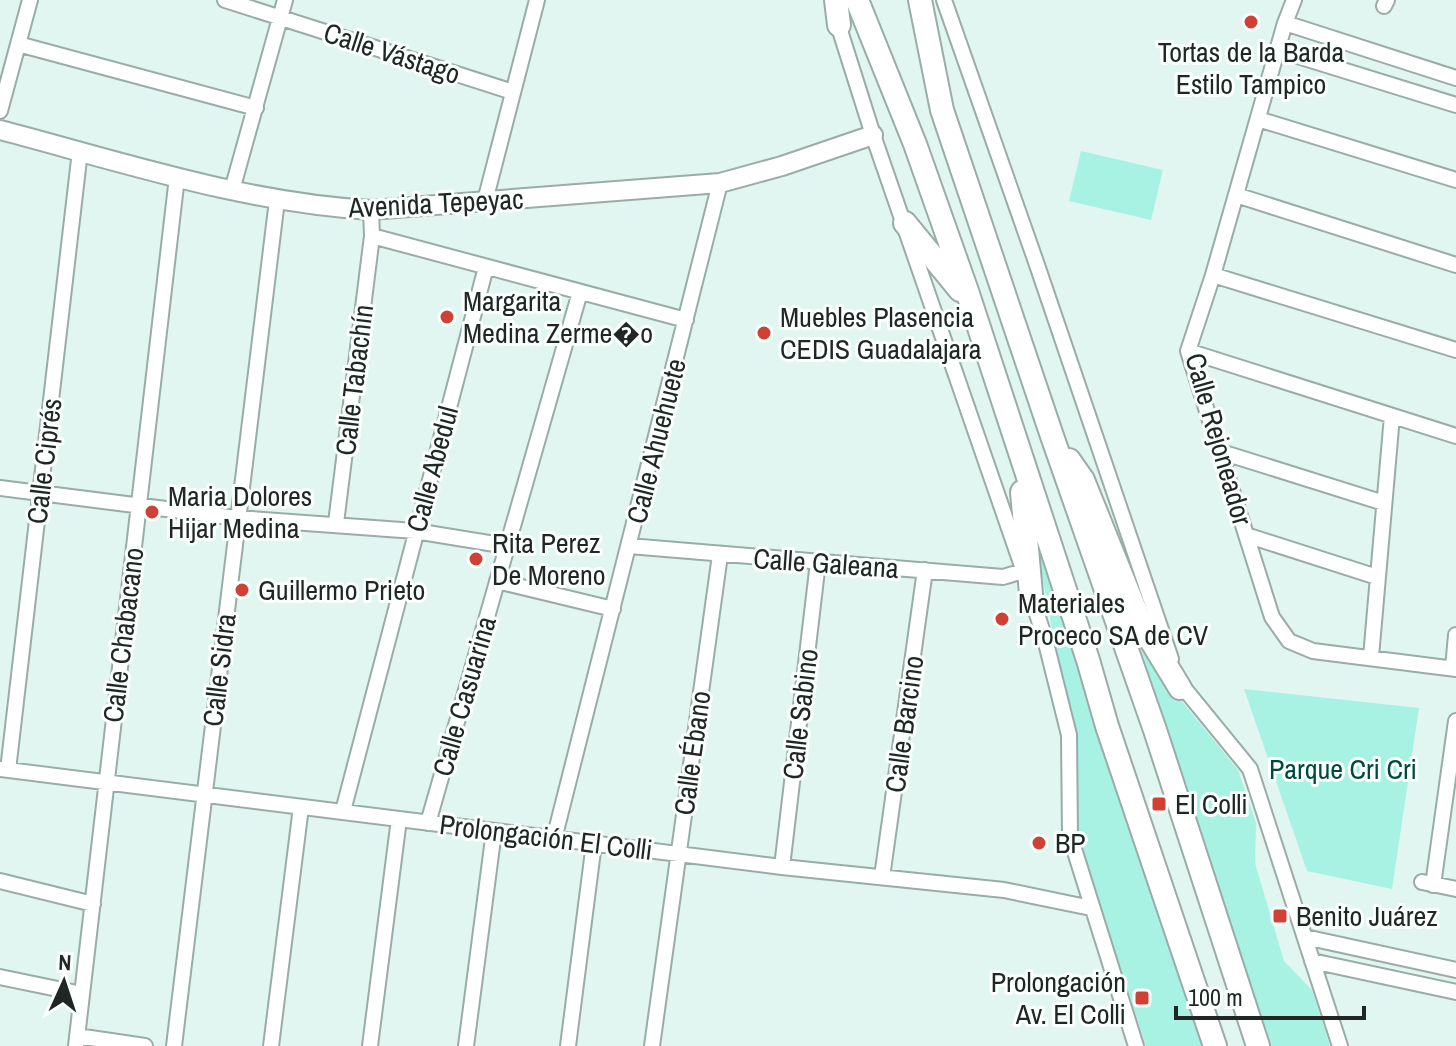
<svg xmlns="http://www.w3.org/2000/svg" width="1456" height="1046" font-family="'Archivo Narrow',sans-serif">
<rect width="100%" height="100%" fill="#e2f6f1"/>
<!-- green -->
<path fill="#a7f2e2" d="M1081 151 1163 170 1151 220 1069 201Z
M1029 507 1206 1046H1146L1077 834 1076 734 1056 650Z
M1136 634 1153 666 1238 770 1256 823 1255 863 1284 961 1312 990 1330 1046H1270Z
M1244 689 1419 708 1392 889 1307 871Z"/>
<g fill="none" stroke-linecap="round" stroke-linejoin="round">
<!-- minor casing -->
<g stroke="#99aca7" stroke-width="18">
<path id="minor" d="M225 0 513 92
M944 0 1036 262 1171 659
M1294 0 1285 23 1213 275 1188 351 1272 617 1289 641 1313 651 1456 669
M1384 6 1387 0
M836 18 873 135 1022 566
M1285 23 1456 78
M18 44 256 108
M1278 50 1456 105
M0 111 30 0
M1258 119 1456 180
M232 190 285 0
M1236 195 1456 265
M485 201 537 0
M371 210 372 236 686 320
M1213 275 1456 350
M1188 351 1456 436
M1218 451 1384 503
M0 488 237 518 415 531 507 546
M336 523 372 236
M1246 535 1377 577
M629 546 1003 577 1023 571
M497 581 613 609
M1028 586 1045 639 1069 735 1070 836 1136 1046
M1371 657 1392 416
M1453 668 1456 635
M1179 682 1250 769 1340 1046
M0 769 782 867 1004 890 1091 908
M8 770 80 151
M343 811 486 267
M428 823 580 292
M554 839 720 183
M782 867 818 562
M882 877 925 570
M0 881 93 904
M1422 882 1456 889
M1433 885 1456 721
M1305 937 1456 970
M1312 961 1456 992
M0 977 82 994
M77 1036 145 1046
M76 1046 177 177
M174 1046 277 200
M271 1046 301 807
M370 1046 399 819
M466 1046 494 831
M568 1046 594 843
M652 1046 720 555"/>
</g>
<!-- tertiary casing -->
<g stroke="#99aca7" stroke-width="22">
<path id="tertiary" d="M0 130C122 162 245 203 371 210L720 183 782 166 873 135"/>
</g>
<!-- trunk casing -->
<g stroke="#99aca7" stroke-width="26">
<path id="trunk" d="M836 0 839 25
M857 0 915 144 967 291 1088 660 1107 726 1215 1046
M920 0 942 110 1052 436 1155 730 1258 1046
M905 223 960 290
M1069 460 1083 480 1141 624 1180 688
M1022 492 1031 594"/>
</g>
<!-- minor -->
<use href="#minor" stroke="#fff" stroke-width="14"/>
<!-- tertiary -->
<use href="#tertiary" stroke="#fff" stroke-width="18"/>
<!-- trunk -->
<use href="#trunk" stroke="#fff" stroke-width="22"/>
</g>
<!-- markers -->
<g fill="#cf4134" stroke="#fbfffe" stroke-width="3">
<circle cx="1251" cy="22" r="8"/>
<circle cx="447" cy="317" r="8"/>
<circle cx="764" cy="333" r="8"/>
<circle cx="152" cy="512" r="8"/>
<circle cx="476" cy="559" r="8"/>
<circle cx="242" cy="590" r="8"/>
<circle cx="1002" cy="619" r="8"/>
<rect x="1151" y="796" width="16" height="16" rx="4"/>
<circle cx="1039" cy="843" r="8"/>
<rect x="1272" y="908" width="16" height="16" rx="4"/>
<rect x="1134" y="990" width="16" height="16" rx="4"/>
</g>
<g text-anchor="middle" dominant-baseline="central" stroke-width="6" stroke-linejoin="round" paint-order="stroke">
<!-- poi labels -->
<g font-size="28" fill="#1f2624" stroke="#fbfffe" text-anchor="start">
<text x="1251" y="52" text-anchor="middle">Tortas de la Barda<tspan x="1251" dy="32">Estilo Tampico</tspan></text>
<text x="463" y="301">Margarita<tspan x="463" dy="32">Medina Zerme�o</tspan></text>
<text x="780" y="317">Muebles Plasencia<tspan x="780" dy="32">CEDIS Guadalajara</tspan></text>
<text x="168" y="496">Maria Dolores<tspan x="168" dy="32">Hijar Medina</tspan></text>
<text x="492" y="543">Rita Perez<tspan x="492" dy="32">De Moreno</tspan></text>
<text x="258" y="590">Guillermo Prieto</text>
<text x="1018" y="603">Materiales<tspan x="1018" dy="32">Proceco SA de CV</tspan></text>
<text x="1175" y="804">El Colli</text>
<text x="1055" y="843">BP</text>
<text x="1296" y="916">Benito Juárez</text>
<text x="1126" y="982" text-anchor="end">Prolongación<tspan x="1126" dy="32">Av. El Colli</tspan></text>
</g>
<!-- street labels -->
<g font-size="28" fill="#1f2624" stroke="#fbfffe">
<text transform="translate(392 53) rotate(18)">Calle Vástago</text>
<text transform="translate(436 203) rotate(-3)">Avenida Tepeyac</text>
<text transform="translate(354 380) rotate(-83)">Calle Tabachín</text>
<text transform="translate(1219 439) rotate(74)">Calle Rejoneador</text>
<text transform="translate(656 441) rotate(-76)">Calle Ahuehuete</text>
<text transform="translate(44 461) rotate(-83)">Calle Ciprés</text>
<text transform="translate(432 469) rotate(-75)">Calle Abedul</text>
<text transform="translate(826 563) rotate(4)">Calle Galeana</text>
<text transform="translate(123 635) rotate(-83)">Calle Chabacano</text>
<text transform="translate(219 670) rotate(-83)">Calle Sidra</text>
<text transform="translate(464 696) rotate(-74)">Calle Casuarina</text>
<text transform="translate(800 714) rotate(-83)">Calle Sabino</text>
<text transform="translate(904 724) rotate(-82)">Calle Barcino</text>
<text transform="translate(692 753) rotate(-82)">Calle Ébano</text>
<text transform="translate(546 837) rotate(7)">Prolongación El Colli</text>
</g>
<!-- park labels -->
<g font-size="28" fill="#00493e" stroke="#fbfffe">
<text x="1343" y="769">Parque Cri Cri</text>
</g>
</g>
<!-- north arrow -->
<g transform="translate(64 982) rotate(3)" stroke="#fbfffe" stroke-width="6" paint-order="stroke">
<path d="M0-6L14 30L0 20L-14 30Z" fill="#1f2624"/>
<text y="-12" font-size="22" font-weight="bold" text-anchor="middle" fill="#1f2624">N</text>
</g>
<!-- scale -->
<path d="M1176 1006v12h188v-12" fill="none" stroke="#1f2624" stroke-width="4"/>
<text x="1188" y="1006" font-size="24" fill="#1f2624" stroke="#fbfffe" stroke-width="6" paint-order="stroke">100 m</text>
</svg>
